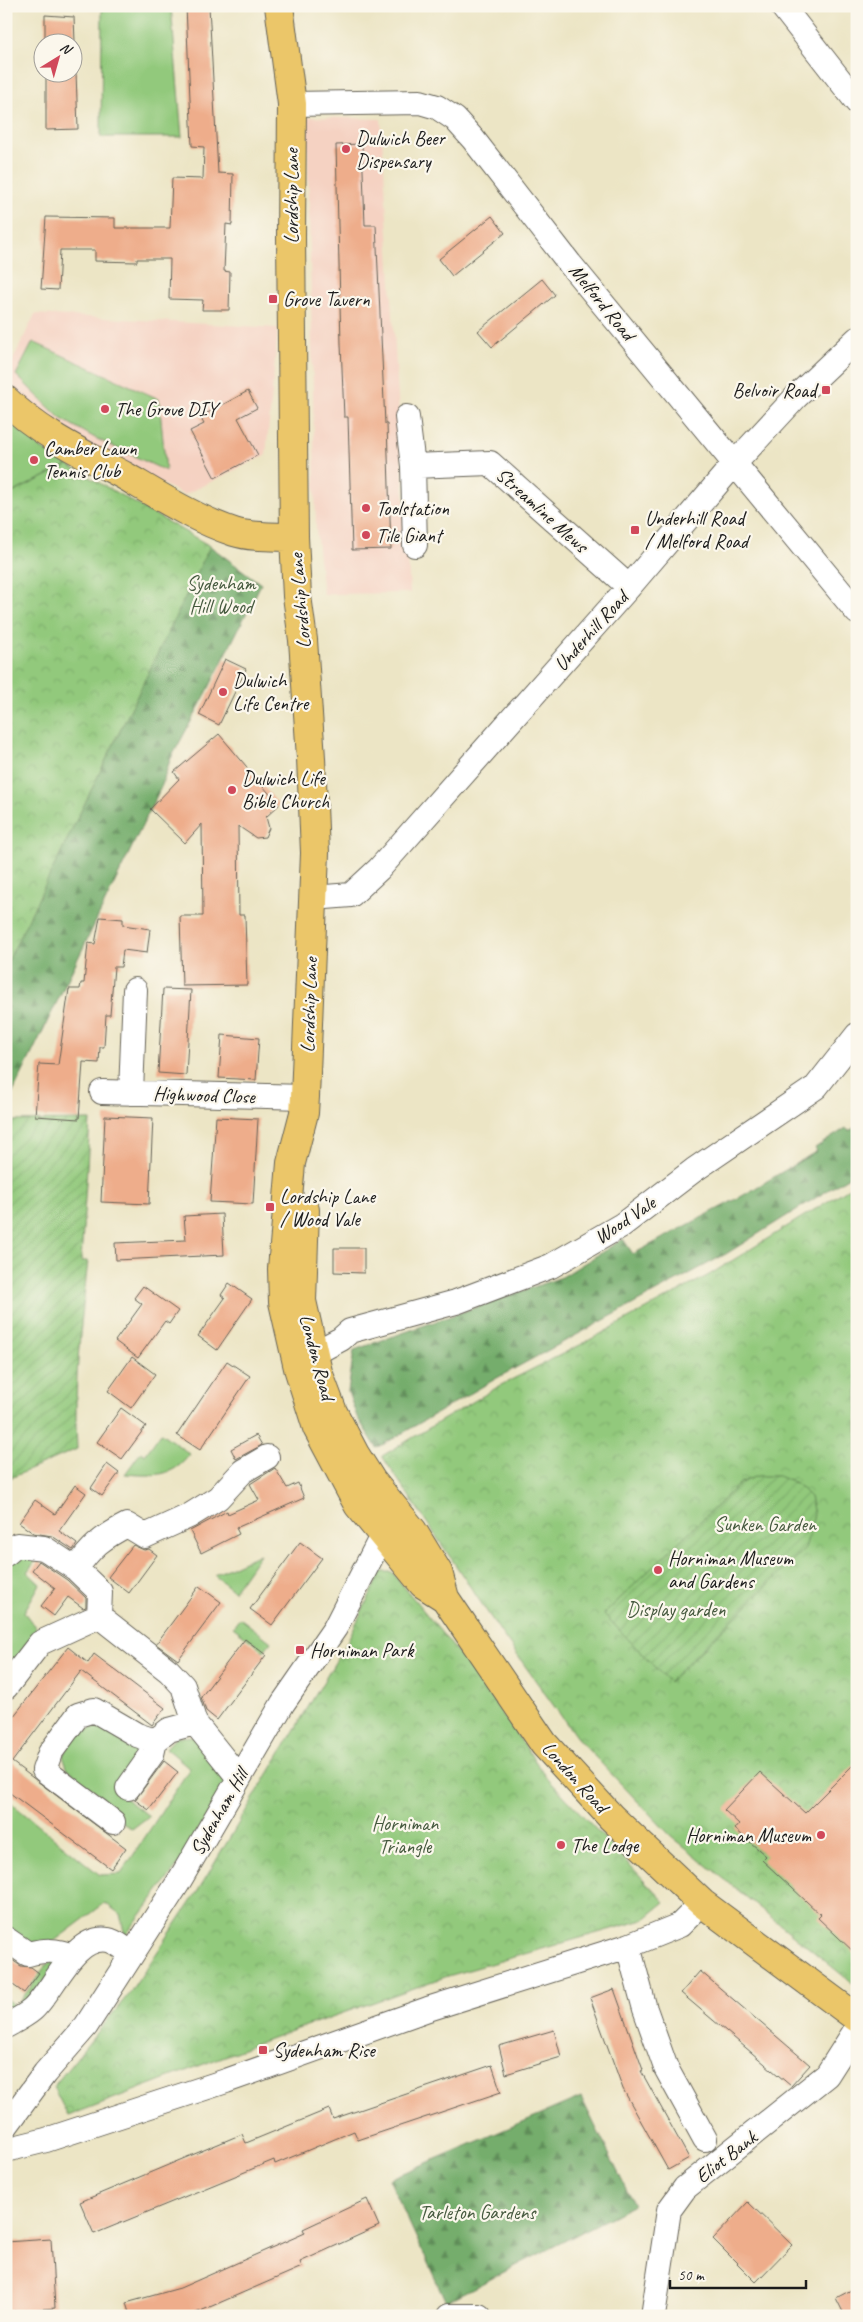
<svg xmlns="http://www.w3.org/2000/svg" width="863" height="2322" font-family="Caveat,sans-serif">
<defs>
<pattern id="forest-firs" width="22" height="20" patternUnits="userSpaceOnUse" patternTransform="scale(1.25)"><rect width="22" height="20" fill="#75ad6c"/><path d="M5 1l3.5 6h-7zM16 11l3.5 6h-7z" fill="#5f8c58"/></pattern>
<pattern id="park-crowns" width="20" height="18" patternUnits="userSpaceOnUse" patternTransform="scale(1.25)"><rect width="20" height="18" fill="#92c97c"/><path d="M2 6a3 3 0 1 1 6 0M12 15a3 3 0 1 1 6 0" fill="none" stroke="#7dac6b"/></pattern>
<pattern id="garden-furrows" width="10" height="10" patternUnits="userSpaceOnUse" patternTransform="scale(1.25)"><rect width="10" height="10" fill="#92c97c"/><path d="M-1 1l2-2M0 10L10 0M9 11l2-2" fill="none" stroke="#7dac6b"/></pattern>
</defs>
<rect width="100%" height="100%" fill="#fbf7ec"/>
<filter id="ink" filterUnits="userSpaceOnUse"><feTurbulence type="fractalNoise" baseFrequency=".02" numOctaves="2"/><feDisplacementMap in="SourceGraphic" scale="10" xChannelSelector="R" yChannelSelector="G"/><feConvolveMatrix kernelMatrix="1 2 1 2 8 2 1 2 1" color-interpolation-filters="sRGB"/></filter>
<filter id="wash" filterUnits="userSpaceOnUse"><feTurbulence type="fractalNoise" baseFrequency=".0096" numOctaves="4" result="noise"/><feDisplacementMap in="SourceGraphic" scale="20" xChannelSelector="R" yChannelSelector="G"/><feGaussianBlur stdDeviation="1.12" result="paint"/><feColorMatrix in="noise" values="0 0 0 0 0 0 0 0 0 0 0 0 0 0 0 0 0 1.4 0 .05"/><feComposite in="paint" operator="in"/></filter>
<g filter="url(#wash)">
<rect width="100%" height="100%" fill="#ece5c5"/>
<!-- built -->
<path fill="#f5d2c2" d="M307 117 381 119 410 593 323 594 316 530Z
M35 314 278 328 266 455 184 495 50 427 6 384V374Z"/>
<!-- grass -->
<path fill="#92c97c" stroke="#57724c" d="M102 6H171L182 137H101Z
M33 342 159 399 166 471 95 438 60 418 16 375Z
M6 419 41 448 68 465 6 496Z
M161 1433 190 1454C173 1478 152 1476 125 1474L141 1452 145 1455Z
M6 1549 41 1554 27 1572 40 1584 24 1612 41 1635 6 1681Z
M260 1554 234 1591 214 1575Z
M240 1618 271 1642 264 1651 233 1627Z
M96 1726H103L125 1742H138L148 1751 115 1791 149 1816 132 1829 101 1806 102 1797 67 1768 63 1756 76 1734Z
M195 1736 230 1777 176 1868 125 1936 120 1914 105 1903 53 1942 29 1943 6 1926V1799L100 1875 121 1874 190 1768 166 1748 176 1737Z
M57 1957 53 1976 6 2020V1999L16 2007 46 1965Z"/>
<!-- forest -->
<path fill="url(#forest-firs)" stroke="#486444" d="M210 546 261 584 207 692 170 760 162 785 6 1107V934L24 927Z
M857 1126V1172L726 1254 497 1378 377 1448 357 1417 348 1392 354 1350 562 1277 623 1239 633 1254 742 1196 817 1151 815 1148 846 1128 849 1131Z
M581 2097 634 2205 446 2302 389 2179Z"/>
<!-- park -->
<path fill="url(#park-crowns)" stroke="#57724c" d="M68 465 210 546 6 965V496Z
M857 1183V1978L852 1983 670 1835 577 1738 502 1634 382 1456 501 1385 582 1344 709 1275Z
M381 1572H392L472 1670 547 1778 665 1902 643 1920 448 1976 272 2038 68 2116 53 2087 132 1990 196 1894 346 1644Z"/>
<!-- garden -->
<path fill="url(#garden-furrows)" stroke="#57724c" d="M90 1120 81 1261H88C81 1324 73 1386 77 1449L6 1480V1121Z
M757 1476H778L797 1484 810 1497 814 1514 805 1549 669 1682 604 1614 740 1483Z"/>
<g id="blocks">
<!-- building -->
<path fill="#eead8b" d="M186 6H209L218 173 233 174 232 225 226 224 224 271 230 272 229 310H202L203 300 169 299 170 259H137V262L95 261V250H60L58 290 41 289 46 217 115 218V228H170L172 178 203 179 204 147 192 146Z
M45 15 74 17 75 42H45Z
M46 72H76L78 129 46 130Z
M362 144 365 225H376L385 424H387L391 549 352 550 348 417H344L341 344 336 145Z
M492 216 505 233 452 276 439 259Z
M542 279 555 295 492 347 478 331Z
M248 391 257 408 238 418 258 455 215 478 190 431 204 424 200 417Z
M225 659 246 669 219 725 199 715Z
M219 734 279 805 266 817 269 828 265 837 256 838 238 826 239 915H245L247 985 182 986 180 916H203L202 824 185 843 150 809 179 779 174 772Z
M100 917 123 919V925L150 929 147 953 123 950 121 967H114L110 1015H106L104 1047H100L99 1063 83 1062 79 1119 35 1116 39 1064 58 1065 69 989H80L81 983H84L88 943 95 944Z
M163 989 191 990 186 1075 158 1073Z
M222 1035 259 1038 256 1080 219 1078Z
M105 1116 153 1118 149 1204 101 1202Z
M216 1117 258 1119 253 1204 210 1202Z
M222 1214 224 1255 116 1260 115 1243 186 1240 184 1216Z
M334 1248H364V1273L334 1272Z
M229 1283 252 1299 217 1350 198 1336 225 1298 221 1295Z
M143 1286 178 1311 169 1324 165 1321 138 1358 115 1341 142 1304 134 1298Z
M132 1357 155 1374 131 1408 108 1391Z
M227 1361 250 1376 200 1450 177 1435Z
M121 1408 146 1426 122 1459 97 1442Z
M256 1435 262 1445 236 1459 231 1449Z
M107 1464 119 1473 102 1496 91 1488Z
M275 1468 287 1488 298 1483 304 1498 236 1528 239 1534 201 1553 190 1531 227 1511 228 1514 259 1500 250 1484Z
M75 1485 86 1493 59 1531 77 1544 73 1550 52 1536 33 1533 19 1523 35 1500 55 1514Z
M300 1542 322 1558 272 1625 250 1609Z
M133 1545 144 1550 149 1549 157 1555 129 1593 108 1577Z
M39 1561 67 1580 86 1598V1607L83 1608 68 1597 54 1616 41 1606 55 1588 32 1570Z
M199 1586 221 1602 178 1660 156 1644Z
M245 1639 266 1655 217 1720 206 1711 201 1697Z
M68 1647 88 1663 94 1654 165 1708 152 1725 81 1671 12 1762 126 1848 111 1869 6 1790V1726Z
M164 1761 178 1772 149 1810 135 1800Z
M857 1761V1955L818 1918 821 1915 762 1860 766 1856 735 1829 739 1824 724 1810 760 1772 805 1813Z
M6 1956 21 1966 31 1967 39 1973 24 1993 6 1980Z
M700 1971 810 2065 791 2086 681 1993Z
M614 1989 643 2070 641 2071 689 2158 668 2170 623 2089 590 1998Z
M554 2030 561 2057 506 2074 499 2046Z
M492 2065 501 2092 358 2140 354 2131 275 2164 274 2160 94 2234 80 2202 242 2134 246 2143 329 2109 333 2119Z
M367 2199 379 2226 300 2262 302 2267 189 2316H130L126 2303 180 2288 305 2233 303 2229Z
M748 2202 792 2245 756 2282 713 2239Z
M51 2239 55 2308 6 2312V2242Z
M857 2287V2316H845L836 2298Z"/>
</g>
</g>
<g filter="url(#ink)">
<use href="#blocks" fill-opacity="0" stroke="#656257" stroke-width="1"/>
<g fill="none" stroke-linecap="round" stroke-linejoin="round">
<!-- minor casing -->
<g stroke="#656257" stroke-width="26">
<path id="minor" d="M782 6 857 102
M292 104 420 102 437 107 455 119 473 139 570 264 857 612
M407 417 413 466 415 545
M413 466 490 463 629 587
M313 898 351 895 379 869 629 587 734 464 796 397 857 339
M102 1092 305 1097
M131 1093 135 990
M313 1354 341 1339 350 1331 456 1302 551 1266 622 1225 694 1170 816 1087 857 1035
M6 1554 17 1545 44 1548 76 1569 100 1592 99 1616
M76 1569C91 1547 103 1537 127 1525L145 1536 189 1516 218 1498 243 1471 267 1457
M99 1616 169 1671 183 1686 195 1723 239 1778
M6 1687 40 1643 99 1616
M128 1788 152 1754 155 1741
M113 1822 44 1770 50 1753 78 1715 94 1710 137 1735 155 1741 169 1730 195 1723
M6 1939 28 1954C44 1950 56 1949 72 1956
M628 1946 645 2009 666 2068 705 2139
M6 2026C15 2021 25 2016 32 2010 54 1991 73 1934 108 1940 116 1941 125 1950 132 1953
M6 2126 45 2073 86 2026 178 1883 283 1703 335 1628 382 1536V1517
M6 2150 46 2140 226 2081 428 2009 628 1946 680 1925 702 1903
M449 2316H479
M653 2316 669 2210 685 2188 827 2075 857 2028"/>
</g>
<!-- major casing -->
<g stroke="#656257" stroke-width="30">
<path id="major" d="M279 6 292 104 291 237 294 537"/>
</g>
<!-- highway casing -->
<g stroke="#656257" stroke-width="30">
<path id="highway" d="M6 400C39 433 84 454 125 476 159 496 195 519 234 532 253 538 275 536 294 537L297 596 303 640 311 758 315 853 305 1097 304 1113 291 1163 282 1269 283 1302 298 1368 317 1428 358 1505 423 1584 445 1598 544 1744 611 1817 702 1903 857 2018
M305 1210 302 1301 318 1372 333 1412 355 1454 372 1481 413 1531 438 1572 445 1598"/>
</g>
<!-- minor -->
<use href="#minor" stroke="#fff" stroke-width="24"/>
<!-- major -->
<use href="#major" stroke="#ebc669" stroke-width="28"/>
<!-- highway -->
<use href="#highway" stroke="#ebc669" stroke-width="28"/>
</g>
</g>
<!-- markers -->
<g fill="#d1495b" stroke="#fbf7ec" stroke-width="2">
<circle cx="346" cy="149" r="5"/>
<rect x="268" y="294" width="10" height="10" rx="2.5"/>
<rect x="821" y="385" width="10" height="10" rx="2.5"/>
<circle cx="105" cy="409" r="5"/>
<circle cx="34" cy="460" r="5"/>
<circle cx="366" cy="508" r="5"/>
<rect x="630" y="525" width="10" height="10" rx="2.5"/>
<circle cx="366" cy="535" r="5"/>
<circle cx="223" cy="692" r="5"/>
<circle cx="232" cy="790" r="5"/>
<rect x="265" y="1202" width="10" height="10" rx="2.5"/>
<circle cx="658" cy="1570" r="5"/>
<rect x="295" y="1645" width="10" height="10" rx="2.5"/>
<circle cx="821" cy="1835" r="5"/>
<circle cx="561" cy="1845" r="5"/>
<rect x="258" y="2045" width="10" height="10" rx="2.5"/>
</g>
<g text-anchor="middle" dominant-baseline="central" stroke-width="4.5" stroke-linejoin="round" paint-order="stroke">
<!-- poi labels -->
<g font-size="20" fill="#1c1c1c" stroke="#fbf7ec" text-anchor="start">
<text x="356" y="138">Dulwich Beer<tspan x="356" dy="23">Dispensary</tspan></text>
<text x="283" y="299">Grove Tavern</text>
<text x="816" y="390" text-anchor="end">Belvoir Road</text>
<text x="115" y="409">The Grove DIY</text>
<text x="44" y="448">Camber Lawn<tspan x="44" dy="23">Tennis Club</tspan></text>
<text x="376" y="508">Toolstation</text>
<text x="645" y="518">Underhill Road<tspan x="645" dy="23">/ Melford Road</tspan></text>
<text x="376" y="535">Tile Giant</text>
<text x="233" y="680">Dulwich<tspan x="233" dy="23">Life Centre</tspan></text>
<text x="242" y="778">Dulwich Life<tspan x="242" dy="23">Bible Church</tspan></text>
<text x="280" y="1196">Lordship Lane<tspan x="280" dy="23">/ Wood Vale</tspan></text>
<text x="668" y="1558">Horniman Museum<tspan x="668" dy="23">and Gardens</tspan></text>
<text x="310" y="1650">Horniman Park</text>
<text x="811" y="1835" text-anchor="end">Horniman Museum</text>
<text x="571" y="1845">The Lodge</text>
<text x="273" y="2050">Sydenham Rise</text>
</g>
<!-- street labels -->
<g font-size="20" fill="#1c1c1c" stroke="#fbf7ec">
<text transform="translate(291 196) rotate(-90)">Lordship Lane</text>
<text transform="translate(602 302) rotate(51)">Melford Road</text>
<text transform="translate(542 510) rotate(42)">Streamline Mews</text>
<text transform="translate(300 601) rotate(-95)">Lordship Lane</text>
<text transform="translate(591 631) rotate(-48)">Underhill Road</text>
<text transform="translate(309 1005) rotate(-88)">Lordship Lane</text>
<text transform="translate(204 1095) rotate(2)">Highwood Close</text>
<text transform="translate(625 1220) rotate(-34)">Wood Vale</text>
<text transform="translate(317 1357) rotate(75)">London Road</text>
<text transform="translate(575 1777) rotate(48)">London Road</text>
<text transform="translate(219 1812) rotate(-60)">Sydenham Hill</text>
<text transform="translate(726 2157) rotate(-38)">Eliot Bank</text>
</g>
<!-- park labels -->
<g font-size="20" fill="#45593e" stroke="#fbf7ec">
<text x="221" y="583">Sydenham<tspan x="221" dy="23">Hill Wood</tspan></text>
<text x="765" y="1524">Sunken Garden</text>
<text x="676" y="1609">Display garden</text>
<text x="405" y="1823">Horniman<tspan x="405" dy="23">Triangle</tspan></text>
<text x="477" y="2212">Tarleton Gardens</text>
</g>
</g>
<!-- margin -->
<rect width="863" height="2322" fill="none" stroke="#fbf7ec" stroke-width="25"/>
<!-- north arrow -->
<g transform="translate(58 58) rotate(37)"><circle r="24" fill="#fbf7ec" stroke="#a29f99"/>
<path d="M0-4L9 19L0 12L-9 19Z" fill="#d1495b"/>
<text y="-8" font-size="14" font-weight="bold" text-anchor="middle" fill="#1c1c1c">N</text>
</g>
<!-- scale -->
<path d="M670 2280v8h136v-8" fill="none" stroke="#1c1c1c" stroke-width="2.5"/>
<text x="678" y="2280" font-size="15" fill="#1c1c1c" stroke="#fbf7ec" stroke-width="4" paint-order="stroke">50 m</text>
</svg>
